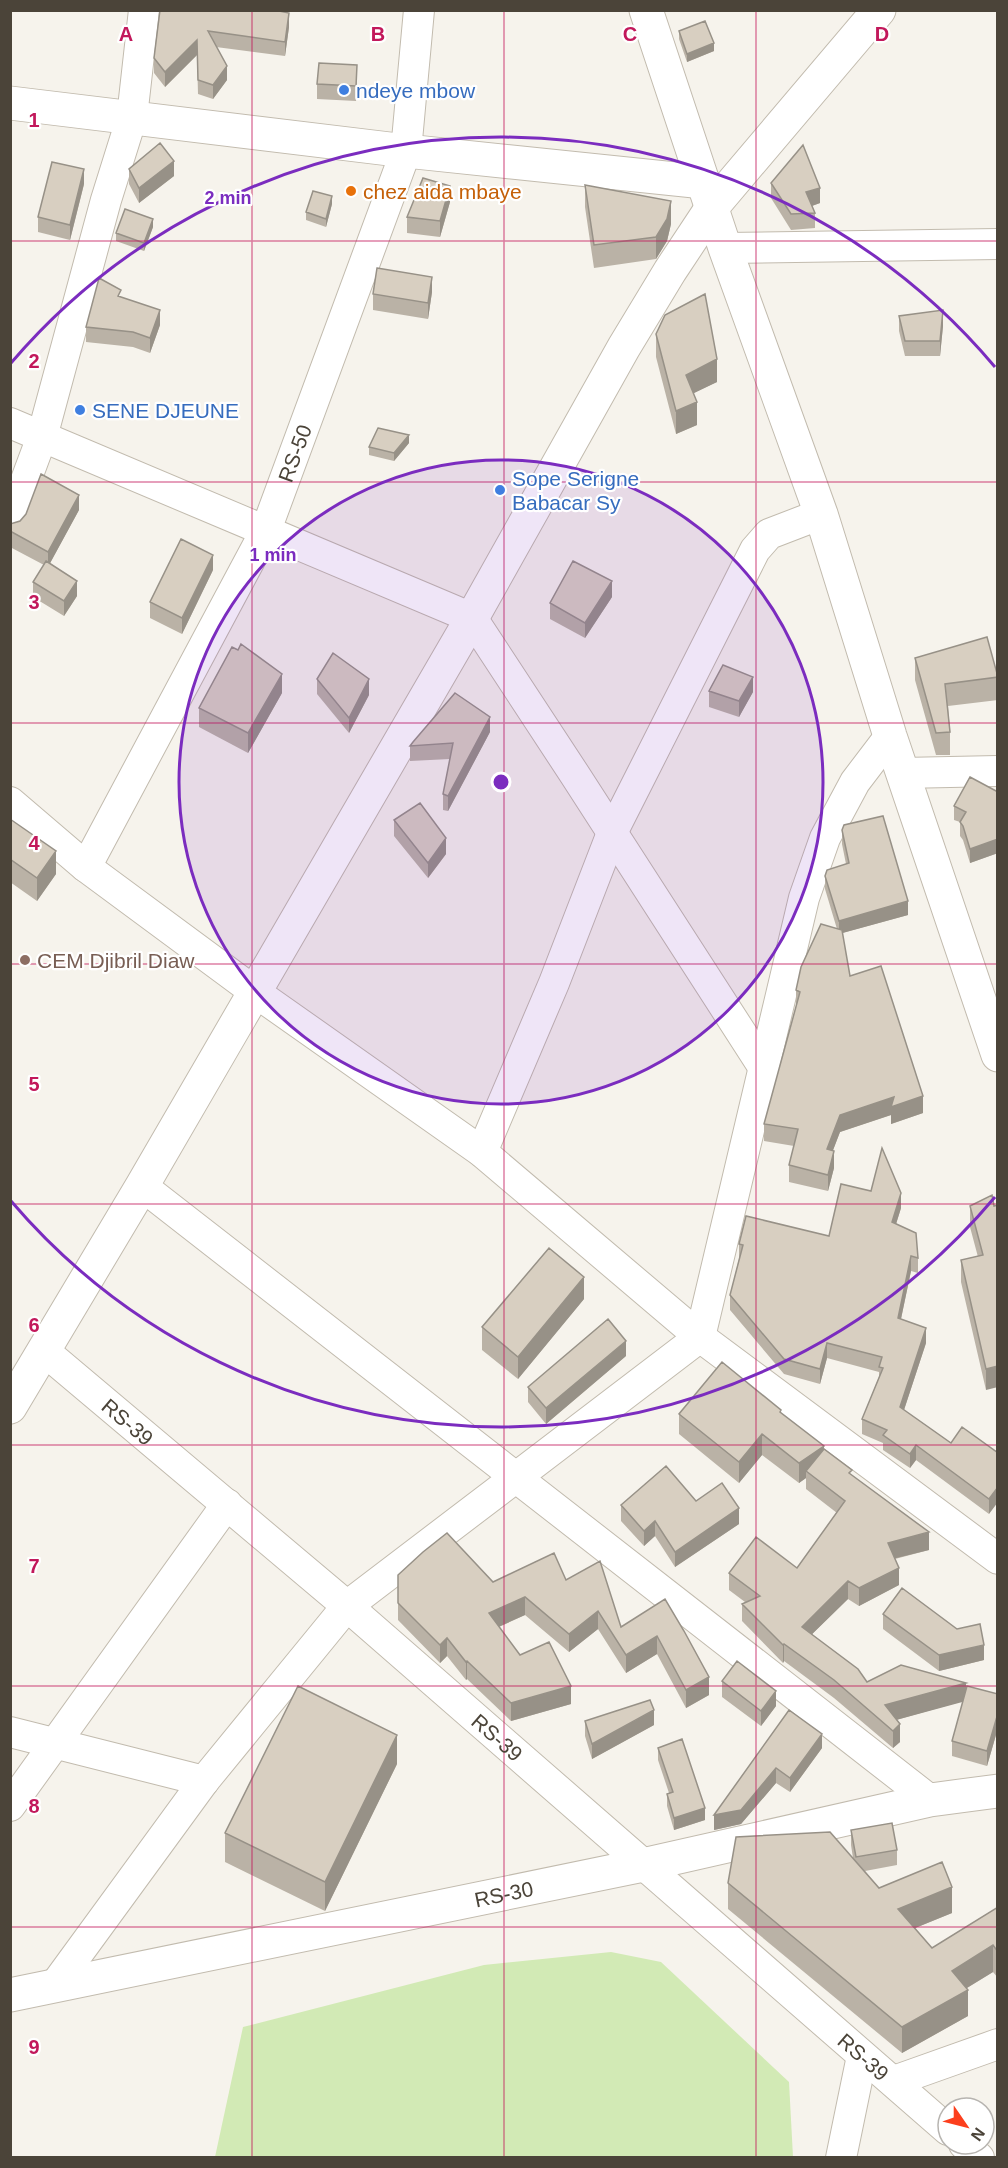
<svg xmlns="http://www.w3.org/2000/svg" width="1008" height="2168" font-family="Helvetica,sans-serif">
<rect width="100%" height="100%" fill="#f6f3ec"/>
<!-- green -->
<path fill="#d2eab5" d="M611 1952 661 1962 789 2082 793 2157H215L243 2027 484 1965Z"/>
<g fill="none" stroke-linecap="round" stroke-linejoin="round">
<!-- minor casing -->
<g stroke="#c2bbae" stroke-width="32">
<g id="minor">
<path d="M725 248 998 244"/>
<path d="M10 423 472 618 575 775 764 1068"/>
<path d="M10 523 42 437 106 200 132 117 144 10"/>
<path d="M902 773 998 771"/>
<path d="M10 802 86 867 255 992 482 1152 700 1337 998 1559"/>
<path id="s1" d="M86 867 266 530 406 151 419 10"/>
<path d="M482 1152 554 983 612 833 755 550 769 534 821 514"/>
<path d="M142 1186 930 1800"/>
<path id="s2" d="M43 1350 347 1606 948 2130"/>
<path d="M10 1732 204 1781"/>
<path d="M10 1806 227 1504"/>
<path d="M55 1985 204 1781 347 1606 700 1337 804 898 825 838 855 782 890 736"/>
<path d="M894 2081 998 2044"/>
<path d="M964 2144 979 2158"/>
<path d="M841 2158 862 2056"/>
</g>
</g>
<!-- tertiary casing -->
<g stroke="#c2bbae" stroke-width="35">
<g id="tertiary">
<path d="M646 10 725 248 821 514 890 736 998 1055"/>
<path d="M10 103 406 151 704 182"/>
<path d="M10 1407 142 1186 472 618 624 347 670 271 713 206 879 10"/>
<path id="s3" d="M10 1995 643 1865 930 1800 998 1791"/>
</g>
</g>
<!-- minor -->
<use href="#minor" stroke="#fff" stroke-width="30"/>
<!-- tertiary -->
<use href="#tertiary" stroke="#fff" stroke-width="33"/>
</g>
<!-- wall -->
<path fill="#bab2a6" d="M160 10 289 27 285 56 216 47 227 80 213 99 198 94 197 55 165 87 154 73V58Z
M679 31 714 51 687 62 679 39Z
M357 80 356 101 317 99V84Z
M129 169 174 176 139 203 129 184Z
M771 183 820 203 812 206 815 213V228L791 230 771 198Z
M84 184 70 240 38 232V217Z
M585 185 671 224 667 241 656 259 594 268 585 207Z
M450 202 440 237 407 233V217Z
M332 204 326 227 306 220V212Z
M153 227 144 251 116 241V233Z
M432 292 428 319 373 310V294Z
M121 297 160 325 150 353 133 347 86 342V327Z
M899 316 943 326 940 356H905L899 331Z
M656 334 717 382 693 393 697 425 676 434 656 357Z
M409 443 394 461 369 455V447Z
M79 510 50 563 77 596 64 616 33 597V582L44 565 10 547V524Z
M213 570 182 634 150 618V602Z
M612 597 585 638 550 619V603Z
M915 658 998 675V700L948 706 950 732V755H936L915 680Z
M317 679 369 695 349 733 317 694Z
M709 691 753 692 739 717 709 707Z
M282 693 248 753 199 727V708Z
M490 732 448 811 443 810V794L450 759 410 761V746Z
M998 792V853L970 863 963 840 960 836V822L954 820V806Z
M10 819 56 874 37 901 10 882Z
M394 820 446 854 428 878 394 836Z
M842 830 908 915 842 933 850 976 923 1113 891 1124V1115L840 1132 833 1150 834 1168 828 1191 789 1182V1165L794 1146 764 1141V1124L796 1007V990L837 929 825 889V876L846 864 842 844Z
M970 1206H994L986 1390 961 1282V1260L978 1257 970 1227Z
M901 1208 896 1224 918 1258V1273L911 1271 901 1319 926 1343 904 1410 951 1443 998 1453 989 1514 916 1460 910 1468 883 1450V1443L862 1434V1419L879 1377V1372L827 1358 820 1384 784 1374 730 1310V1295L739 1259V1244L829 1236Z
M584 1299 518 1379 482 1350V1327Z
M626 1356 546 1424 528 1402V1387Z
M679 1414H781L824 1449 929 1550 895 1559 899 1585 859 1606 848 1599 812 1634 867 1682 966 1692 998 1694V1728L987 1766 952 1756V1741L963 1701 896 1720 900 1742 893 1748 834 1698 784 1661 783 1663 742 1621V1604L745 1602 729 1590V1573L797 1568 837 1513 806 1489V1478L799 1483 762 1455 739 1483 679 1434Z
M696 1501 739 1524 675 1567 655 1536 644 1546 621 1521V1505Z
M398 1575 493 1582 566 1580 621 1627 665 1599 709 1695 686 1708 657 1654 626 1673 598 1629 569 1652 525 1615 499 1627 520 1655 571 1704 511 1721 467 1679 466 1680 447 1656 440 1663 398 1620Z
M883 1614 957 1629 984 1660 939 1671 883 1629Z
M722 1681 776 1706 761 1726 722 1697Z
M789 1710 822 1748 790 1792 776 1783 741 1824 714 1830Z
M585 1721 654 1725 592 1759 585 1736Z
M658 1748 705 1820 674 1830 667 1806V1794L669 1793 658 1760Z
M397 1764 325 1911 225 1862V1833Z
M851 1830 897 1850V1865L865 1871 879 1888 952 1913 915 1928 932 1948 998 1907V1978L993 1972 967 1988 968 2016 902 2053 728 1909V1883L853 1858 851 1845Z"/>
<!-- shaded-wall -->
<path fill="#979187" d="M289 13V27L285 56V42Z
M197 40V55L165 87V72Z
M714 43V51L687 62V54Z
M227 66V80L213 99V85Z
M174 161V176L139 203V188Z
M84 169V184L70 240V225Z
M450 186V202L440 237V221Z
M820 188V203L806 208V192Z
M332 196V204L326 227V219Z
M671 201V224L667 241 656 259V237Z
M153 219V227L144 251V243Z
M432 277V292L428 319V303Z
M160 310V325L150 353V338Z
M943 310V326L940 356V341Z
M717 359V382L686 397V375Z
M697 402V425L676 434V411Z
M409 435V443L394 461V453Z
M79 495V510L48 567V552Z
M213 555V570L182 634V618Z
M77 581V596L64 616V601Z
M612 581V597L585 638V623Z
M282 674V693L248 753V733Z
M753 677V692L739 717V701Z
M369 679V695L349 733V718Z
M490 717V732L448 811V796Z
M446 838V854L428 878V863Z
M998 839V853L970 863V849Z
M56 851V874L37 901V878Z
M908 901V915L839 934V921Z
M923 1096V1113L891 1124V1115L840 1132 827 1166V1149L840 1115 894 1097Z
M834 1151V1168L828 1191V1175Z
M901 1193V1208L892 1237V1222Z
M911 1256V1271L898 1333V1318Z
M584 1277V1299L518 1379V1357Z
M926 1328V1343L900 1422V1407Z
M626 1341V1356L546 1424V1408Z
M827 1343V1358L820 1384V1369Z
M998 1366V1387L986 1390V1369Z
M762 1434V1455L739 1483V1462Z
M916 1445V1460L910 1468V1454Z
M824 1446V1466L806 1471V1478L799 1483V1463Z
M998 1487V1502L989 1514V1499Z
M739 1508V1524L675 1567V1552Z
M655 1521V1536L644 1546V1531Z
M929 1532V1550L888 1560V1543Z
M899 1568V1585L859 1606V1588Z
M848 1581V1599L802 1644V1627Z
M525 1597V1615L489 1631V1613Z
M598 1611V1629L569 1652V1634Z
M657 1636V1654L626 1673V1655Z
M447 1638V1656L440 1663V1645Z
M784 1644V1661L783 1663V1645Z
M984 1645V1660L939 1671V1655Z
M467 1661V1679L466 1680V1662Z
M709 1677V1695L686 1708V1690Z
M966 1683V1701L885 1723V1705Z
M571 1686V1704L511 1721V1703Z
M776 1691V1706L761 1726V1711Z
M654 1710V1725L592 1759V1744Z
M998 1713V1728L987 1766V1751Z
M900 1724V1742L893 1748V1731Z
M822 1734V1748L790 1792V1778Z
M397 1735V1764L325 1911V1882Z
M776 1768V1783L741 1824 714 1830V1815Z
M705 1808V1820L674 1830V1818Z
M952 1887V1913L898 1935V1909Z
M993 1945V1972L952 1997V1971Z
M968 1990V2016L902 2053V2027Z"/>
<!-- building -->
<path fill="#d8cfc1" stroke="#979187" stroke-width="1.5" d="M160 10H274L289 13 285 42 208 31 227 66 213 85 198 80 197 40 165 72 154 58Z
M705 21 714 43 687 54 679 31Z
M319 63 357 65 356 86 317 84Z
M160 143 174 161 139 188 129 169Z
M803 145 820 188 806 192 815 213 791 214 771 183Z
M52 162 84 169 70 225 38 217Z
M423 178 450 186 440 221 407 217Z
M585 185 671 201 667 219 656 237 594 245Z
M313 191 332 196 326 219 306 212Z
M125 209 153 219 144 243 116 233Z
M377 268 432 277 428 303 373 294Z
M99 278 121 290 118 296 160 310 150 338 133 332 86 327Z
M705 294 717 359 686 375 697 402 676 411 656 334 665 315Z
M943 310 940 341H905L899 316Z
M378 428 409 435 394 453 369 447Z
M41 474 79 495 48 552 10 531V524L20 521 26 514Z
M181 539 213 555 182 618 150 602Z
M46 561 77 581 64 601 33 582Z
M573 561 612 581 585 623 550 603Z
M987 637 998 677 945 684 950 732 936 733 915 658Z
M241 644 282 674 248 733 199 708 232 647 238 650Z
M333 653 369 679 349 718 317 679Z
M723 665 753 677 739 701 709 691Z
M455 693 490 717 448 796 443 794 453 743 410 746 413 742Z
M970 777 998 792V839L970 849 963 826 960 822 966 812 954 806Z
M420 803 446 838 428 863 394 820Z
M883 816 908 901 839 921 825 876 827 870 849 863 842 830 844 825Z
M10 819 56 851 37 878 10 859Z
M821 924 842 930 850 976 881 966 923 1096 891 1107 894 1097 840 1115 827 1149 834 1151 828 1175 789 1165 798 1129 764 1124 800 992 796 990 801 967Z
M882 1148 901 1193 892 1222 916 1233 918 1258 911 1256 898 1318 926 1328 900 1407 951 1443 962 1427 998 1453V1487L989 1499 916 1445 910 1454 883 1435 887 1430 862 1419 883 1368 879 1367 882 1357 827 1343 820 1369 784 1359 730 1295 743 1245 739 1244 746 1216 829 1236 841 1184 871 1191Z
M992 1195 994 1206 998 1205V1366L986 1369 961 1260 983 1255 970 1206Z
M549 1248 584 1277 518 1357 482 1327Z
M608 1319 626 1341 546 1408 528 1387Z
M722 1362 781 1410 780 1412 824 1446 799 1463 762 1434 739 1462 679 1414Z
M824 1449 852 1470 849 1473 929 1532 888 1543 899 1568 859 1588 848 1581 802 1627 858 1669 867 1682 901 1665 966 1683 885 1705 900 1724 893 1731 834 1680 784 1644 783 1645 742 1604 760 1596 729 1573 756 1537 797 1568 845 1501 806 1471Z
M666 1466 696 1501 722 1483 739 1508 675 1552 655 1521 644 1531 621 1505Z
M447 1533 493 1582 554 1553 566 1580 600 1561 621 1627 665 1599 684 1631 709 1677 686 1690 657 1636 626 1655 598 1611 569 1634 525 1597 489 1613 520 1655 549 1642 571 1686 511 1703 467 1661 466 1662 447 1638 440 1645 398 1603V1575L423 1552Z
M902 1588 957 1629 980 1624 984 1645 939 1655 883 1614Z
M737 1661 776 1691 761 1711 722 1681Z
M298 1686 397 1735 325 1882 225 1833Z
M967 1686 998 1694V1713L987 1751 952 1741Z
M650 1700 654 1710 592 1744 585 1721Z
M789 1710 822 1734 790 1778 776 1768 741 1810 714 1815Z
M682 1739 705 1808 674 1818 667 1794 673 1792 658 1748Z
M892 1823 897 1850 856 1857 851 1830Z
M830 1832 879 1888 942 1862 952 1887 898 1909 932 1948 998 1907V1952L993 1945 952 1971 968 1990 902 2027 728 1883 736 1837Z"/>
<!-- grid -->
<path fill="none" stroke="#c2185b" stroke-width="1.5" stroke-opacity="0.55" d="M252 10V2158M504 10V2158M756 10V2158M10 241H998M10 482H998M10 723H998M10 964H998M10 1204H998M10 1445H998M10 1686H998M10 1927H998"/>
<!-- distance rings -->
<circle cx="501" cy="782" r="322" fill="#7b2cbf" fill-opacity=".12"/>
<g fill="none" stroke="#7b2cbf" stroke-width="3">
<circle cx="501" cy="782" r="322"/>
<path d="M995 1197A645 645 0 0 1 11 1201M11 363A645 645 0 0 1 995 367"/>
</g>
<!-- markers -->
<g fill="#3f7fe0" stroke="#fff" stroke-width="2">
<circle cx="344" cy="90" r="6"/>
<circle cx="80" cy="410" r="6"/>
<circle cx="500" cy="490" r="6"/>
</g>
<circle fill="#e8710a" stroke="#fff" stroke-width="2" cx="351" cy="191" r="6"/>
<circle fill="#8d6e63" stroke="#fff" stroke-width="2" cx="25" cy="960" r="6"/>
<g text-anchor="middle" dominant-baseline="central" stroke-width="4.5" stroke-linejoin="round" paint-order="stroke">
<!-- shop labels -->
<g font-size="21" fill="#366cbe" stroke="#fff" text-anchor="start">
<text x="356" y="90">ndeye mbow</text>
<text x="92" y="410">SENE DJEUNE</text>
<text x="512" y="478">Sope Serigne<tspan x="512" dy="24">Babacar Sy</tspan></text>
</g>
<!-- food labels -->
<g font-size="21" fill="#c56008" stroke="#fff" text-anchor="start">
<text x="363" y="191">chez aida mbaye</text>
</g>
<!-- street labels -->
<g font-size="21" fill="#4b4439" stroke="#fff">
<text stroke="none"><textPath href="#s1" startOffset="464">RS-50</textPath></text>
<text stroke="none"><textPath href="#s2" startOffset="111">RS-39</textPath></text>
<text stroke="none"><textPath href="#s2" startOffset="597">RS-39</textPath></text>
<text stroke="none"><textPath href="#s3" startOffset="504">RS-30</textPath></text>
<text stroke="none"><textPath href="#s2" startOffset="1083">RS-39</textPath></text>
</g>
<!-- education labels -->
<g font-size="21" fill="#785e54" stroke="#fff" text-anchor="start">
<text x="37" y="960">CEM Djibril Diaw</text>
</g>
</g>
<g font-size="20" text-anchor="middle" font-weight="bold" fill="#c2185b" stroke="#fff" stroke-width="4.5" stroke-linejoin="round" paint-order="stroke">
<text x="126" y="41">A</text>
<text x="378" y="41">B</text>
<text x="630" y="41">C</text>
<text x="882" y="41">D</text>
<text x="34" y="127">1</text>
<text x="34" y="368">2</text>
<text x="34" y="609">3</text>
<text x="34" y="850">4</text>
<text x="34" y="1091">5</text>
<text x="34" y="1332">6</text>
<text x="34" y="1573">7</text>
<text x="34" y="1813">8</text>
<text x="34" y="2054">9</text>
</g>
<circle cx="501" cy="782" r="9" fill="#7b2cbf" stroke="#fff" stroke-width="3"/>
<g font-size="18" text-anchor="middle" font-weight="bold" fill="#7b2cbf" stroke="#fff" stroke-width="4.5" stroke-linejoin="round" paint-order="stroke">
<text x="228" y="204">2 min</text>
<text x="273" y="561">1 min</text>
</g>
<!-- border -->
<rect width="1008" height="2168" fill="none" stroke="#4b4439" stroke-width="24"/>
<!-- north arrow -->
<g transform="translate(966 2126) rotate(125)"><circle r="28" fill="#ffffff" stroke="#b7b4b0" stroke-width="1.5"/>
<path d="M0-4.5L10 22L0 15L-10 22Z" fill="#fc3f1d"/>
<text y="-9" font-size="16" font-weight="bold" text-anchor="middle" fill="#4b4439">N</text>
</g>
</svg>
